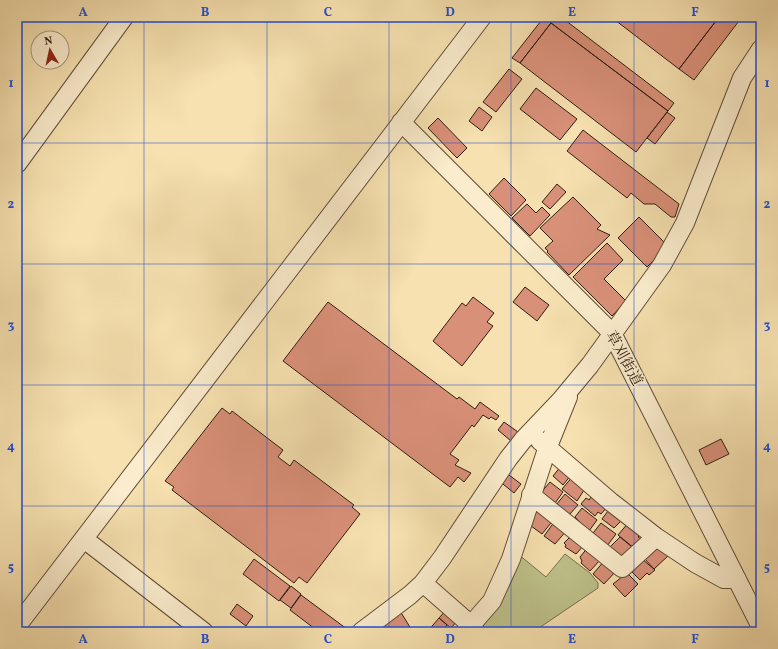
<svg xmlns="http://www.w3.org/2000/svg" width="778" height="649" font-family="Vollkorn,'Noto Serif JP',serif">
<rect width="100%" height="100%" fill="#f7e1b0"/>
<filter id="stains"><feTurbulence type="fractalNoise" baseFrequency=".005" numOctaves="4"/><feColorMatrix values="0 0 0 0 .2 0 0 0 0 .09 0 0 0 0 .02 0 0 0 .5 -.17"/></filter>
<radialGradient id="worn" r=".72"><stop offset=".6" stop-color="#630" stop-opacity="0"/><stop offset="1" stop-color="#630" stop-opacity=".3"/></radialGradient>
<!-- green -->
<path fill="#bec28a" stroke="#77704e" d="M518 554 546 577 565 554 590 573 598 583V588L533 632H481L479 630Z"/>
<!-- building -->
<path fill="#d99079" stroke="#301d12" d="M544 17 551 23 520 63 512 58Z
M556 17H561L674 103 668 111 551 23Z
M611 17H719L679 69Z
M719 17H742L694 80 679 69Z
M551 23 668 111 636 152 520 63Z
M509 69 522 79 496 112 483 102Z
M536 88 577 119 560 140 520 109Z
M479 107 492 117 482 131 469 121Z
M667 112 675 118 655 144 647 138Z
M438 118 467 148 457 158 428 128Z
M583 130 679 204 675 217H671L655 204H644L631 193 627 198 567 151Z
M504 178 526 200 511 216 489 194Z
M557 184 566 192 550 209 542 202Z
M573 197 601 225 597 229 610 235 569 275 547 252 548 251 545 248 553 241 540 228Z
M527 204 536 213 542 207 550 215 530 236 512 218Z
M639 217 668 246 647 267 618 238Z
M607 243 623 260 604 279 626 301 612 316 573 277Z
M525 287 549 305 537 321 513 302Z
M473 297 494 313 487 322 493 326 462 366 433 341 462 303 466 306Z
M328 302 457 399 459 397 475 409 480 402 499 416 496 420 491 417 489 419 483 415 474 427 472 425 450 454 459 460 455 465 471 473 464 482 458 477 450 487 283 361Z
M222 408 230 414 232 411 283 450 278 457 290 466 294 460 354 505 352 507 360 514 307 583 299 577 294 583 172 490 174 487 165 481Z
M504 422 518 432 511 441 498 430Z
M721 439 729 454 706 465 699 450Z
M561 466 571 475 563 485 553 476Z
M505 472 521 484 514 493 498 480Z
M573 476 586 487 577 501 562 489Z
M550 482 563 492 553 506 539 495Z
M565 494 578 505 569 515 556 505Z
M593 494 608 506 601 514 598 512 595 516 581 504 586 498 589 500Z
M537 505 555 518 542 534 527 523Z
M611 507 621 521 614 528 602 519Z
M582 508 597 520 589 531 575 517Z
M555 521 567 530 555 544 544 536Z
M629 522 642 533 638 537 641 539 634 548 618 535Z
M601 523 616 534 607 546 593 533Z
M573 534 585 544 576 554 565 547 566 545 564 543Z
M620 537 632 547 622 560 608 549Z
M656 544 669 555 654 569 643 557Z
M589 546 601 559 590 571 581 563 582 561 580 557Z
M254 559 290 586 279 601 243 574Z
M642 559 655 570 649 575 647 573 640 580 630 570Z
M605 560 617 570 604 584 593 574Z
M627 573 638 584 625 597 613 584Z
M291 586 301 594 291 608 280 600Z
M301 595 351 632H319L290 610Z
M237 604 253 616 246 626 230 614Z
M446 610 458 620 451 628 439 618Z
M400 611 413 632H385L380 624Z
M439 618 447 625 441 632H427Z"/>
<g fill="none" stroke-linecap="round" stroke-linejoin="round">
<!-- minor casing -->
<g stroke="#624e3a" stroke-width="20">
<path id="minor" d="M401 122 612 333 761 627
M17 164 124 17
M540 441 611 502 656 537 695 563 724 579H737
M531 495 622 568 656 537
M84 539 204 632
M423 583 471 625 476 632
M17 626 482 17
M361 632 410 595 423 583 442 558 508 459 523 440 561 400 590 365 662 265 685 223 742 78 761 49
M465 632 492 601 511 559 547 449 568 397"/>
</g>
<!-- minor -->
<use href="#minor" stroke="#faeccc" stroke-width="18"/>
</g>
<!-- grid -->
<path fill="none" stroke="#1d4ed8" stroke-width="1" stroke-opacity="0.55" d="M144 17V632M267 17V632M389 17V632M511 17V632M634 17V632M17 143H761M17 264H761M17 385H761M17 506H761"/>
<g text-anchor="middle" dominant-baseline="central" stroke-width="3" stroke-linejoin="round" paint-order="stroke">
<!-- street labels -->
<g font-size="15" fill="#301d12" stroke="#faeccc">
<text transform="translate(623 359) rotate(61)">草刈街道</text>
</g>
</g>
<!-- margin -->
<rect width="778" height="649" fill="none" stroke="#f7e1b0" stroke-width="44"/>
<!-- north arrow -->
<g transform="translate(50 50) rotate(351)"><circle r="19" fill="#faeccc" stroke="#a99982"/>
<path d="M0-3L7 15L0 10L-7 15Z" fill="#8f2418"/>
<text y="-6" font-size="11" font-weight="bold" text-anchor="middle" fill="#301d12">N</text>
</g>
<rect x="22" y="22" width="734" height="605" fill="none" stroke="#1d4ed8" stroke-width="1.5"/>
<g font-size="13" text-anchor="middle" font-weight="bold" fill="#1d4ed8">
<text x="83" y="16">A</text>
<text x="205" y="16">B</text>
<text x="328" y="16">C</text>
<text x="450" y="16">D</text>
<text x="572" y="16">E</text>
<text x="695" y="16">F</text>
<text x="11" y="87">1</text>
<text x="767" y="87">1</text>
<text x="11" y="208">2</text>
<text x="767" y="208">2</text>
<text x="11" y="329">3</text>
<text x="767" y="329">3</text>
<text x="11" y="450">4</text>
<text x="767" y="450">4</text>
<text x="11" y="571">5</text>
<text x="767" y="571">5</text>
<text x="83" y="643">A</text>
<text x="205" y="643">B</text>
<text x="328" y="643">C</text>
<text x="450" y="643">D</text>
<text x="572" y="643">E</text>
<text x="695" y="643">F</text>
</g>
<rect width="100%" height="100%" filter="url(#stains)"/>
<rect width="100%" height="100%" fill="url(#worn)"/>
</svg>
